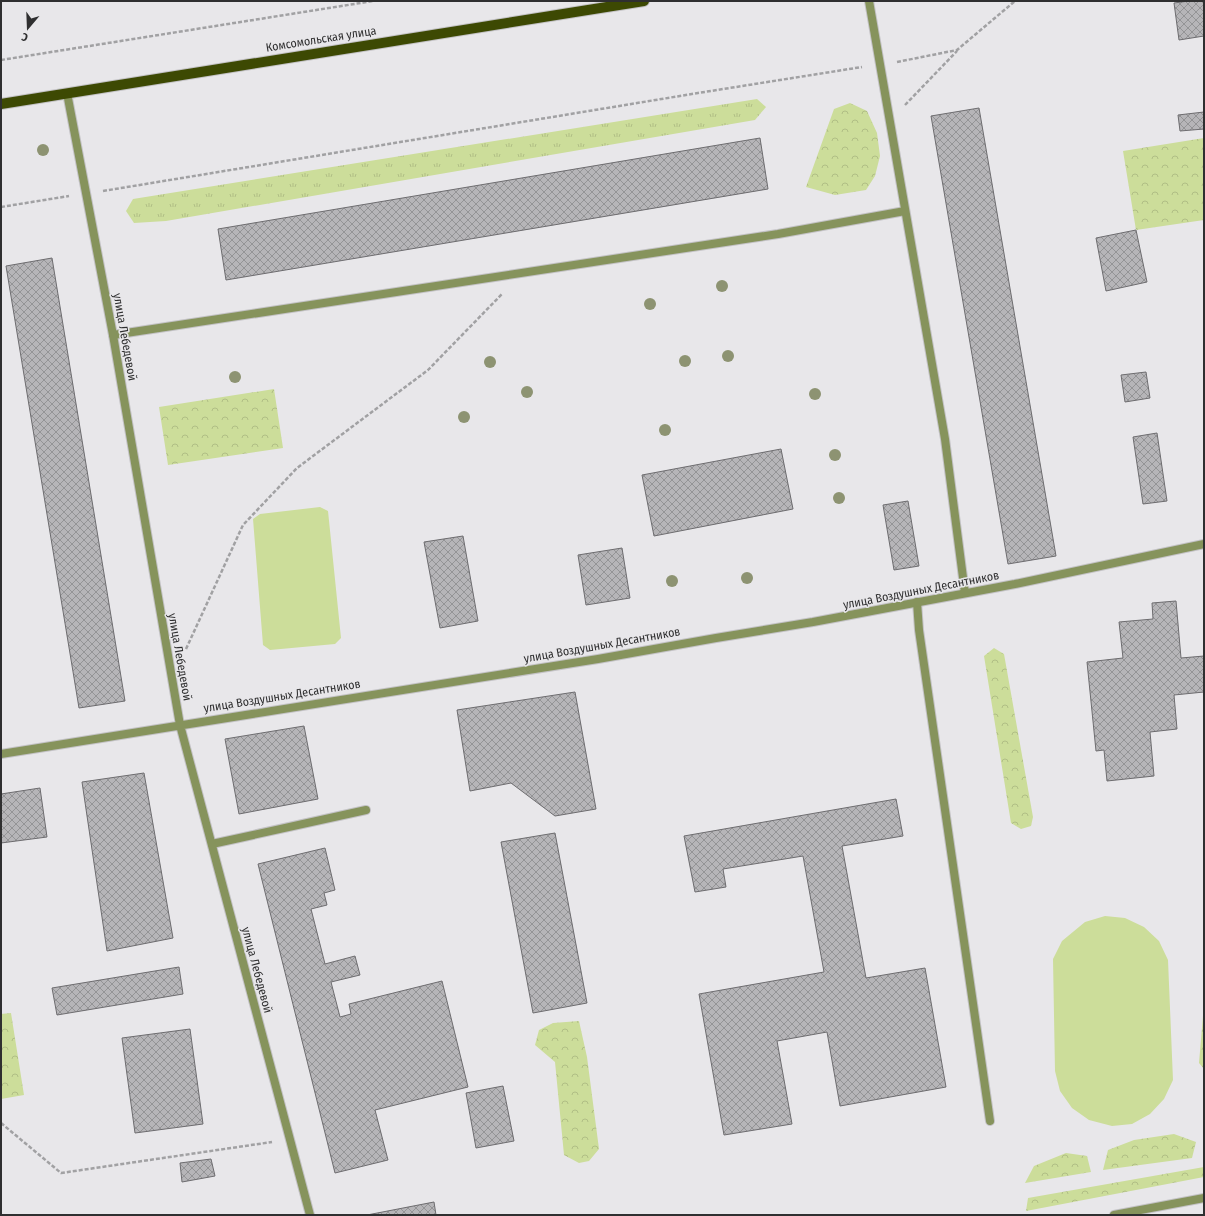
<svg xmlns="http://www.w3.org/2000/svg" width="1205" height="1216" font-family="'Fira Sans Condensed',sans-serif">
<defs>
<pattern id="grass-tufts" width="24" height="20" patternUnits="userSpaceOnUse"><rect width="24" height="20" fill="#ccdd9a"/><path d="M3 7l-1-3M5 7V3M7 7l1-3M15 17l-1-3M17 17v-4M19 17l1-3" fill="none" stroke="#b0be85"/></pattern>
<pattern id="forest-crowns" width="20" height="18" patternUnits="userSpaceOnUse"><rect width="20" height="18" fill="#ccdd9a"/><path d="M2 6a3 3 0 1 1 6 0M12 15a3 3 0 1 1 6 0" fill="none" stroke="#b0be85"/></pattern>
<pattern id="building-cross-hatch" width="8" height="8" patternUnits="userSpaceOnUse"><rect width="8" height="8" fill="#b6b5b8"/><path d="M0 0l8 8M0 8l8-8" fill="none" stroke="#949496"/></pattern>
</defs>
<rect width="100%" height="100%" fill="#e8e7ea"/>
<!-- grass -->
<path fill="url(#grass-tufts)" d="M757 99 766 107 755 120 166 221 134 223 126 211 133 199Z"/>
<!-- forest -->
<path fill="url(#forest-crowns)" d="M850 103 867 111 877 133 880 156 875 176 866 190 835 195 806 187 834 109Z
M1204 138V220L1136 230 1123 151Z
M274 389 283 448 168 465 159 407Z
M994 648 1004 654 1033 817 1031 826 1021 829 1011 823 984 656Z
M1204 1004V1069L1199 1063Z
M11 1013 24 1095 1 1099V1014Z
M579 1021 587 1057 599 1149 589 1161 579 1163 564 1155 555 1062 535 1045 539 1030 553 1023Z
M1174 1134 1196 1142 1192 1158 1103 1170 1108 1150 1134 1140Z
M1066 1153 1087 1156 1091 1172 1025 1183 1034 1166Z
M1204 1167V1177L1026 1211 1028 1198Z"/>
<!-- garden -->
<path fill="#ccdd9a" d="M320 507 328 511 341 638 335 644 270 650 263 645 253 519 260 514Z
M1105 916 1125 918 1144 927 1159 941 1168 960 1173 1080 1164 1099 1150 1114 1132 1124 1112 1126 1089 1120 1072 1108 1060 1091 1055 1071 1053 959 1062 941 1085 922Z"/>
<!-- building -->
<path fill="url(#building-cross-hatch)" stroke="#6d6c6f" d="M1189 1H1204V36L1179 40 1174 3Z
M979 108 1056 556 1008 564 931 116Z
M1204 112V129L1180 131 1178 115Z
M760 138 768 189 226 280 218 229Z
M1136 230 1147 282 1106 291 1096 238Z
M52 258 125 701 79 708 6 266Z
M1146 372 1150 398 1125 402 1121 375Z
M1157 433 1167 501 1143 504 1133 437Z
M781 449 793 509 654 536 642 475Z
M908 501 919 566 894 570 883 505Z
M463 536 478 621 440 628 424 542Z
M622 548 630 598 586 605 578 555Z
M1176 601 1181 658 1204 656V692L1174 695 1177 729 1150 732 1154 776 1107 781 1104 750 1096 751 1087 662 1123 658 1119 622 1153 619 1152 603Z
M575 692 596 809 555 816 511 783 470 791 457 710Z
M304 726 318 799 239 814 225 739Z
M144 773 173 938 107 951 82 782Z
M40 788 47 837 1 843V794Z
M896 799 903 836 842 846 866 978 925 968 946 1087 840 1106 827 1032 777 1041 792 1124 724 1135 699 994 824 972 803 856 723 869 726 887 695 892 684 836Z
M555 833 587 1003 533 1013 501 842Z
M325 848 335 890 324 893 327 905 311 909 325 964 355 956 360 975 331 982 340 1017 351 1014 349 1004 442 981 468 1087 375 1110 388 1160 335 1173 258 864Z
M179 967 183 994 57 1015 52 988Z
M190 1029 203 1124 135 1133 122 1038Z
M503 1086 514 1141 476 1148 466 1093Z
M211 1159 215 1176 182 1182 180 1163Z
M434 1202 436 1215H367Z"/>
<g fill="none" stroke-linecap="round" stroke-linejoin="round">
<!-- service casing -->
<g stroke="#c3c2c5" stroke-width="10">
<path id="service" d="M869 1 945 439 965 593
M113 335 778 234 905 211
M917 602 919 630 990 1121
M212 844 366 810"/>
</g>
<!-- minor casing -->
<g stroke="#c3c2c5" stroke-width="10">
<path id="minor" d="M67 93 113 335 180 725 310 1215
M1 754 598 659 716 638 813 622 1015 584 1204 544"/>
</g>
<!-- tertiary casing -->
<g stroke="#c3c2c5" stroke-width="10">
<path id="tertiary" d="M1114 1215 1204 1198"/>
</g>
<!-- primary casing -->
<g stroke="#c3c2c5" stroke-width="12">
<path id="primary" d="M1 104 644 1"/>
</g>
<!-- path -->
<path stroke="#a1a1a3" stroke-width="2.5" stroke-dasharray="4 2" stroke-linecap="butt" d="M1 60 373 1
M897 62 957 50 1015 1
M905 105 957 51
M103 191 698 93 862 67
M1 207 69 196
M186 649 243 525 297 468 428 370 502 294
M1 1123 61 1173 272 1142"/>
<!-- service -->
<use href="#service" stroke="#86935c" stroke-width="8"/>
<!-- minor -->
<use href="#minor" stroke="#86935c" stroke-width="8"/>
<!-- tertiary -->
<use href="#tertiary" stroke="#86935c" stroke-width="8"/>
<!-- primary -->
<use href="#primary" stroke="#3d4903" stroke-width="10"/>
</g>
<!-- trees -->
<g fill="#8d9372">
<circle cx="43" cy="150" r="6"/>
<circle cx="722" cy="286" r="6"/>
<circle cx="650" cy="304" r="6"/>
<circle cx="728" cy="356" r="6"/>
<circle cx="685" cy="361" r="6"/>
<circle cx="490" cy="362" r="6"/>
<circle cx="235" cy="377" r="6"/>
<circle cx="527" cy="392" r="6"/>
<circle cx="815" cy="394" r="6"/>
<circle cx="464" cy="417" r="6"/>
<circle cx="665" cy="430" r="6"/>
<circle cx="835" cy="455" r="6"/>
<circle cx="839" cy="498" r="6"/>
<circle cx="747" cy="578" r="6"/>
<circle cx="672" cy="581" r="6"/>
</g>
<g text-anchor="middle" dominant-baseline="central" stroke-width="3" stroke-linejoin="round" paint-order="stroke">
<!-- street labels -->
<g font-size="12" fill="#2f2f30" stroke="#e8e7ea">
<text transform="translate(321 39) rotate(-9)">Комсомольская улица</text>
<text transform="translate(125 337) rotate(80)">улица Лебедевой</text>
<text transform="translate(921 590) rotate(-11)">улица Воздушных Десантников</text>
<text transform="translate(602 645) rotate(-10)">улица Воздушных Десантников</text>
<text transform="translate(180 657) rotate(80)">улица Лебедевой</text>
<text transform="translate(282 696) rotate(-9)">улица Воздушных Десантников</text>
<text transform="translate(257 970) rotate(75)">улица Лебедевой</text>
</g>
</g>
<!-- border -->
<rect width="1205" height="1216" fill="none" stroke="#2f2f30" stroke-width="4"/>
<!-- north arrow -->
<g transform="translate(28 28) rotate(199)" stroke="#e8e7ea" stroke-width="3" paint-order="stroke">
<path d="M0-3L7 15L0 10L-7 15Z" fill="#2f2f30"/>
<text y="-6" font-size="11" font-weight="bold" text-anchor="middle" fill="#2f2f30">С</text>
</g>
</svg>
